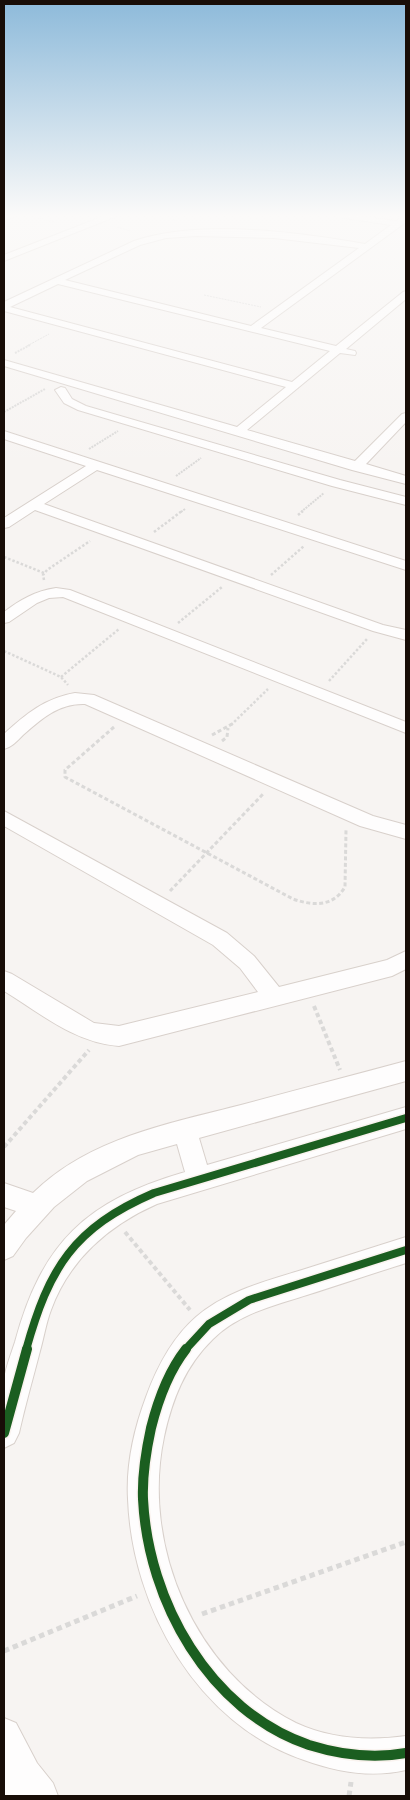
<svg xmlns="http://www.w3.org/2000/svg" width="410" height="1800" font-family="'Exo 2',sans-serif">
<rect width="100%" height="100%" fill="#f7f4f2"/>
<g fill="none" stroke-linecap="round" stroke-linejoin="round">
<!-- minor casing -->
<g stroke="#d8d0cb" stroke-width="2">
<path id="minor" d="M4 216H15L4 221Z
M104 216H117L4 261V255Z
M340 216H360L396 221 406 216V222L261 328 336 346 403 292 406 291V299L346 349 355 351 356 353 355 355 340 353 247 430 355 461 402 414 406 413V422L366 464 406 476V484L352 470 4 366V360L237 427 286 387 4 311V302L134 241C200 219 296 232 365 244L391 225 344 218ZM196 236 274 238 359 248 251 326 65 280 140 245 166 238ZM58 284 330 351 292 382 10 307Z
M61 387 65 388 72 399 86 406 340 480 406 497V505L332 486 78 410 64 403 55 390Z
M4 431 406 561V570L97 470 44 504 383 625 406 630V640L373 631 35 510 9 527 4 528V518L86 466 4 439Z
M56 588 70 590 406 722V733L63 597 49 598 37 603 9 622 4 623V612C20 600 35 591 56 588Z
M75 693 94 695 373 816 406 825V839L360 826 85 704C59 703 41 719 23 735 17 741 12 747 4 749V734C26 714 45 698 75 693Z
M4 811 227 933 254 956 279 987 387 960 406 951V969L392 976 119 1046C75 1043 40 1013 4 991V971L12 974 94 1023 119 1026 258 992 240 968 213 945 4 826Z
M406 1061V1081L199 1138 207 1165 406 1107V1129L157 1204C109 1225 69 1260 51 1310 46 1323 44 1337 40 1351 33 1378 25 1406 19 1433L14 1443 4 1448C4 1427 0 1399 4 1379 6 1367 11 1354 15 1342 42 1242 86 1201 185 1172L177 1144 138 1155 87 1181 54 1207 26 1238 13 1256 4 1260V1225L16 1211 4 1207V1183L33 1193C89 1138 168 1124 241 1105 296 1090 351 1076 406 1061Z
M406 1237V1263C374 1273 342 1284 310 1294 276 1305 239 1313 213 1339 185 1366 172 1400 164 1437 141 1546 195 1672 296 1723 330 1739 370 1741 406 1736V1770C371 1778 337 1772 304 1760 198 1724 132 1608 128 1499 126 1465 134 1429 146 1397 157 1367 172 1338 196 1317 226 1291 266 1281 302 1270 337 1259 371 1248 406 1237Z
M4 1718 16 1723 37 1763 53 1783 58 1796H4L5 1774 4 1771Z"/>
</g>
<!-- path-far5 -->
<path stroke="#dad9d8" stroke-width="1" stroke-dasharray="2 1" stroke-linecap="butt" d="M29 216 58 223
M172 216 175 222
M117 227 130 231
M204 295 261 307
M27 346 49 334"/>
<!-- path-far4 -->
<path stroke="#dad9d8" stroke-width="2" stroke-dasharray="2 1" stroke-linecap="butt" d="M15 353 30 345
M4 412 45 389
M89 449 118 431
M176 476 201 458
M181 512 185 509
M301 512 324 493"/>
<!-- path-far3 -->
<path stroke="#dad9d8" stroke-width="2.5" stroke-dasharray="2.5 2" stroke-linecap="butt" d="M298 515 303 511
M154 532 182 511
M4 557 44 573
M271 575 304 546
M44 580 43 575 47 570 90 541
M178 623 222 587
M4 651 61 677 68 685
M61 677 119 629
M329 681 367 639
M231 725 268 689"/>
<!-- path-far2 -->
<path stroke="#dad9d8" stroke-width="3" stroke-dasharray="4 2.5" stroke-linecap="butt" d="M114 727 65 770V777L293 899C313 906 333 907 345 887L346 830
M212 735 232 724
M222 741 227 737 228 728
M170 891 264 793"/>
<!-- path-far1 -->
<path stroke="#dad9d8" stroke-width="4" stroke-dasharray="4.5 3" stroke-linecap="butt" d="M314 1006 340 1070
M4 1147 89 1050
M125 1232 190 1310"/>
<!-- path -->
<path stroke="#dad9d8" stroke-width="5" stroke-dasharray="5.5 4" stroke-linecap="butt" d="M202 1614 406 1542
M4 1651 137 1596
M349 1796 351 1782"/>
<!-- minor -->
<use href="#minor" fill="#fefdfd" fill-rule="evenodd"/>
<!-- cycleway-far1 casing -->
<g stroke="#faf3ef" stroke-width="11">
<path id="cycleway-far1" d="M26 1350C49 1268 73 1228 154 1193L406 1118
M185 1350 209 1324 249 1300 406 1250"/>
</g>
<!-- cycleway casing -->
<g stroke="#faf3ef" stroke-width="13">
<path id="cycleway" d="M186 1349C168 1372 158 1400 151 1428 146 1451 142 1475 143 1499 148 1601 209 1711 309 1745 341 1755 373 1759 406 1753
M4 1433 27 1349"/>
</g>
<!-- cycleway-far1 -->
<use href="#cycleway-far1" stroke="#1b5e20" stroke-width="8"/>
<!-- cycleway -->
<use href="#cycleway" stroke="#1b5e20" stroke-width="10"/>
</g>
<!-- sky -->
<linearGradient id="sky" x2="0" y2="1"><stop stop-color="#8dbada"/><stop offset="0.46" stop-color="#fbfaf9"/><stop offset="1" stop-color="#fbfaf9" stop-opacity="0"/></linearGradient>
<rect width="410" height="468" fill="url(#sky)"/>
<!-- border -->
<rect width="410" height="1800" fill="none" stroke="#180d07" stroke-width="10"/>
</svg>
